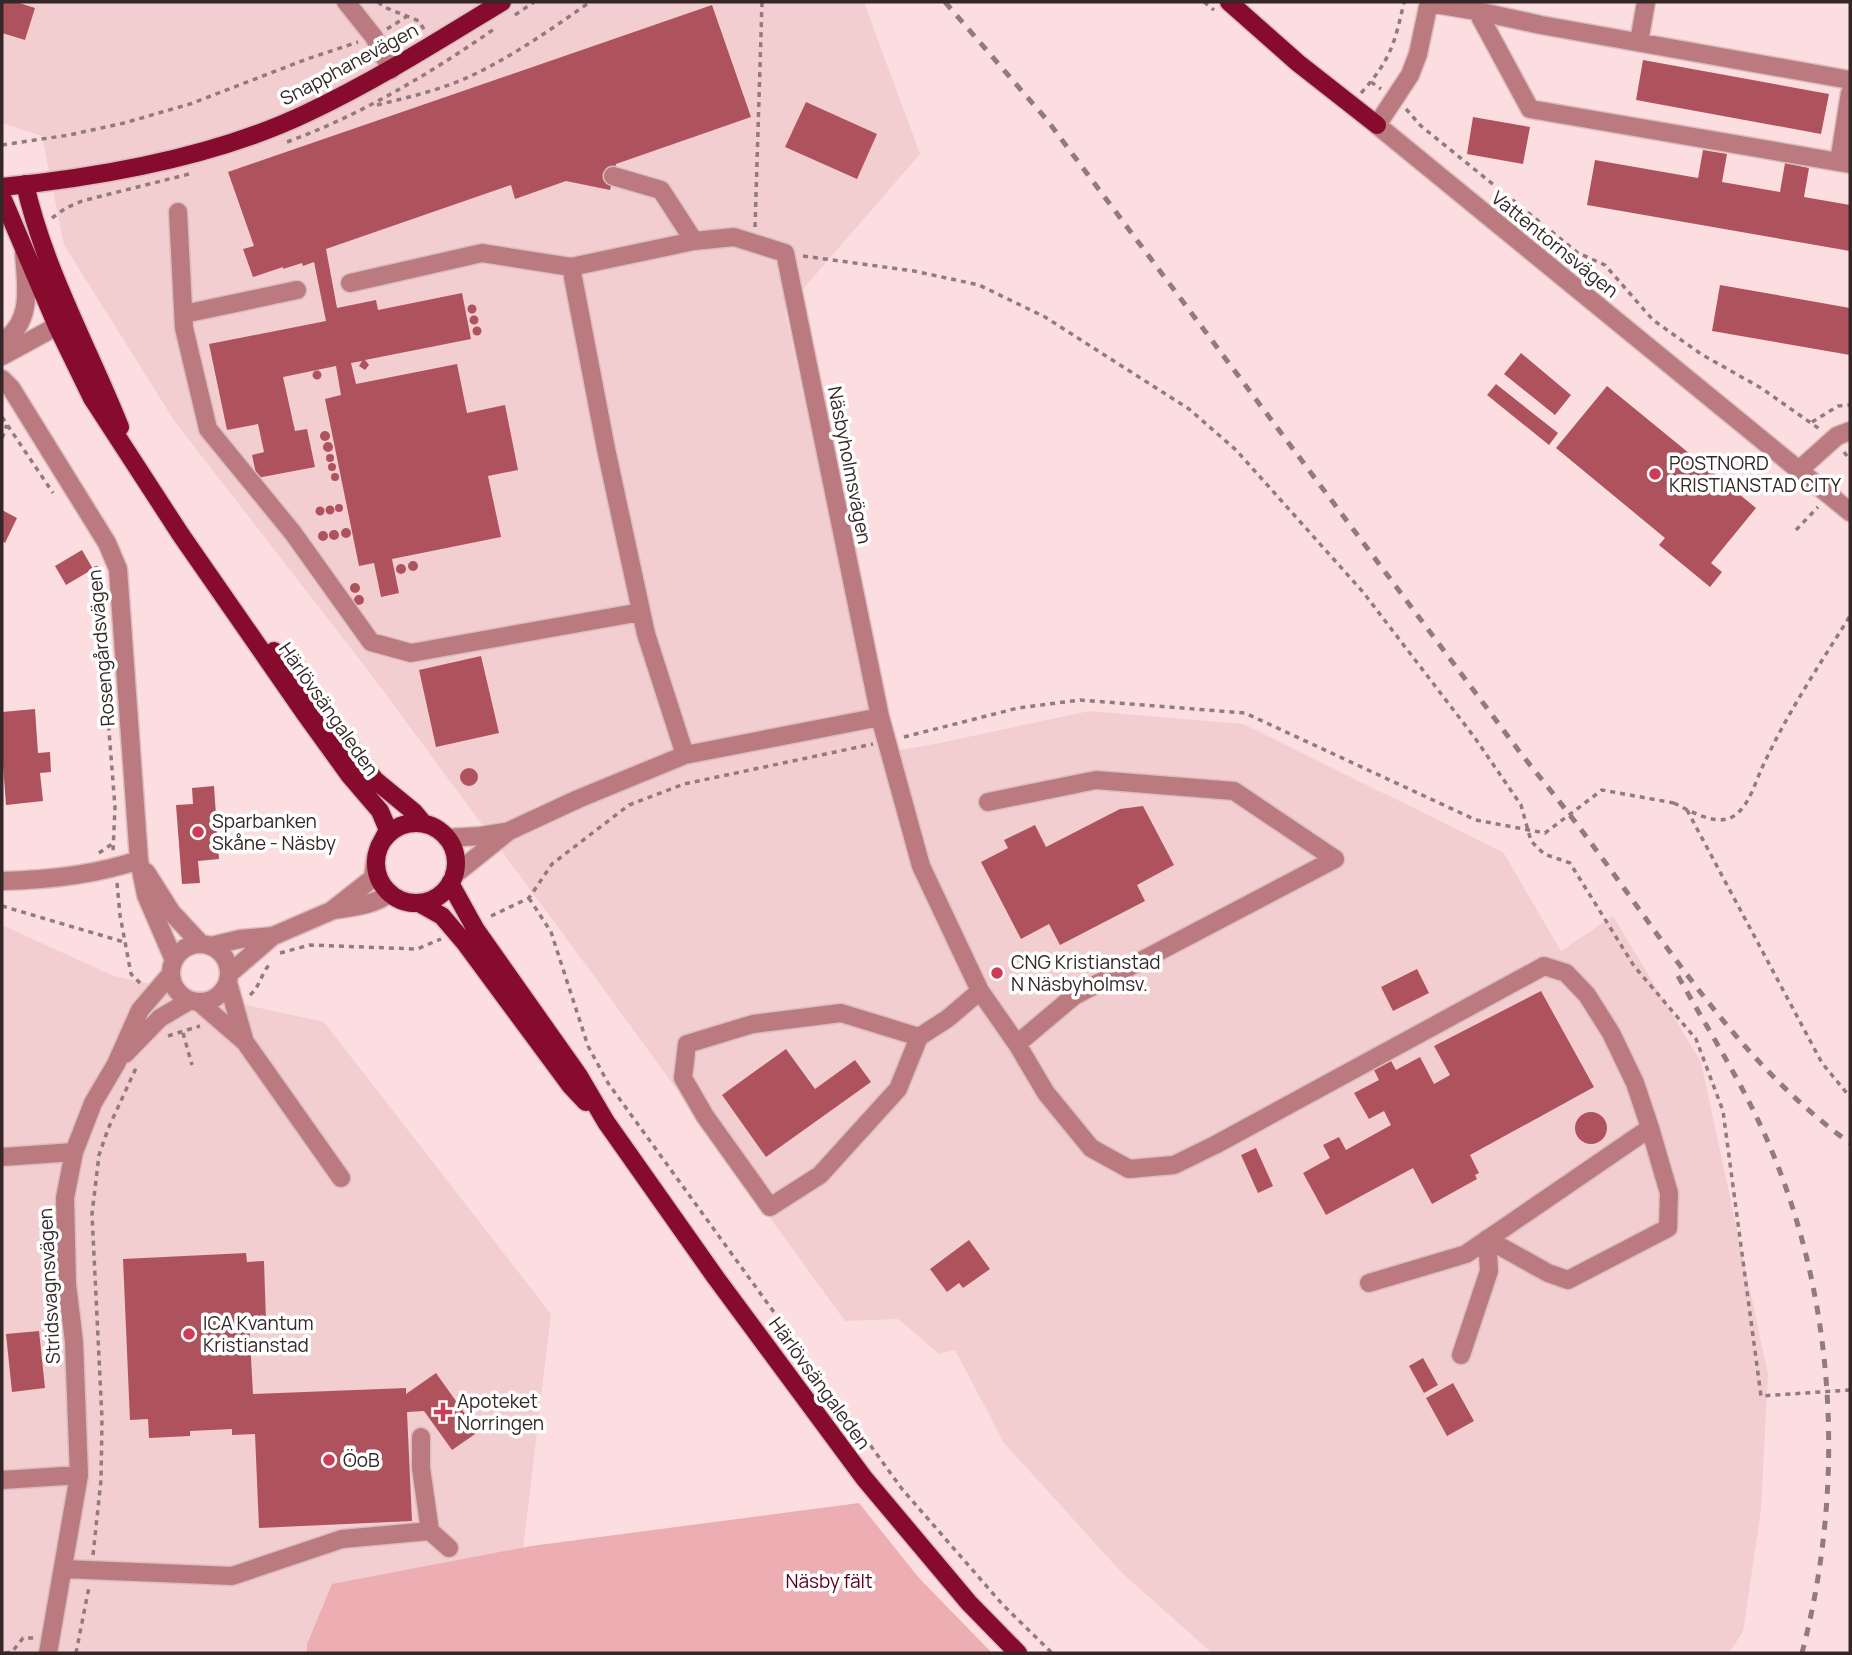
<svg xmlns="http://www.w3.org/2000/svg" width="1852" height="1655" font-family="Manrope,sans-serif">
<rect width="100%" height="100%" fill="#fddee0"/>
<!-- built -->
<path fill="#f3ced0" d="M2 2H864L920 154 785 310 880 753 930 745 1089 711 1243 724 1503 852 1561 951 1613 916 1701 1062 1768 1374 1761 1510 1743 1632 1729 1653H1212L1122 1573 1004 1443 955 1350 939 1354 898 1319 845 1321 597 980 370 673 175 422 64 245 42 136 2 123Z
M2 925 114 976 324 1022 551 1314 523 1550 348 1653H2Z"/>
<!-- green -->
<path fill="#ecaeb2" d="M859 1503 919 1578 992 1653H307V1644L332 1584 531 1546Z"/>
<!-- building -->
<path fill="#ae535e" d="M2 2H16L35 8 25 40 2 33Z
M712 5 751 117 616 164 610 190 566 181 515 199 511 185 326 249 337 308 376 300 378 310 462 293 471 339 365 360 369 365 365 370 359 366 362 361 351 363 356 384 457 364 467 413 505 405 518 470 488 476 501 537 392 559 399 593 381 597 374 563 359 566 325 399 341 395 336 366 283 377 295 431 307 429 315 467 257 478 252 455 264 452 258 424 227 430 209 344 326 321 314 262 303 266 302 263 283 269V267L253 277 243 249 254 246 228 172Z
M1643 60 1829 94 1821 134 1636 100Z
M806 102 877 134 857 179 785 147Z
M1473 117 1530 127 1523 164 1467 154Z
M1703 150 1727 154 1722 182 1780 192 1785 163 1809 168 1804 197 1850 205V251L1587 205 1595 160 1698 178Z
M1720 285 1850 308V355L1712 331Z
M467.5 309a4.5 4.5 0 1 1 9 0a4.5 4.5 0 1 1-9 0Z
M469.5 320a4.5 4.5 0 1 1 9 0a4.5 4.5 0 1 1-9 0Z
M472.5 331a4.5 4.5 0 1 1 9 0a4.5 4.5 0 1 1-9 0Z
M1521 353 1571 395 1555 415 1504 374Z
M312.5 375a4.5 4.5 0 1 1 9 0a4.5 4.5 0 1 1-9 0Z
M1496 384 1558 433 1549 445 1487 395Z
M1607 386 1756 508 1711 563 1722 572 1710 587 1659 545 1665 538 1556 448Z
M320 436a5 5 0 1 1 10 0a5 5 0 1 1-10 0Z
M323 447a5 5 0 1 1 10 0a5 5 0 1 1-10 0Z
M326 458a4 4 0 1 1 8 0a4 4 0 1 1-8 0Z
M328 467a4 4 0 1 1 8 0a4 4 0 1 1-8 0Z
M331 477a4 4 0 1 1 8 0a4 4 0 1 1-8 0Z
M335 508a4 4 0 1 1 8 0a4 4 0 1 1-8 0Z
M325.5 510a4.5 4.5 0 1 1 9 0a4.5 4.5 0 1 1-9 0Z
M315.5 511a4.5 4.5 0 1 1 9 0a4.5 4.5 0 1 1-9 0Z
M2 510 17 518 5 543 2 541Z
M341 533a5 5 0 1 1 10 0a5 5 0 1 1-10 0Z
M329 535a5 5 0 1 1 10 0a5 5 0 1 1-10 0Z
M318 536a5 5 0 1 1 10 0a5 5 0 1 1-10 0Z
M82 550 93 569 66 585 55 566Z
M408 566a5 5 0 1 1 10 0a5 5 0 1 1-10 0Z
M396 569a5 5 0 1 1 10 0a5 5 0 1 1-10 0Z
M350 588a5 5 0 1 1 10 0a5 5 0 1 1-10 0Z
M354 600a5 5 0 1 1 10 0a5 5 0 1 1-10 0Z
M481 656 499 733 436 747 419 670Z
M35 709 38 753 50 752 51 772 40 773 43 801 6 805 2 751V712Z
M460 777a9 9 0 1 1 18 0a9 9 0 1 1-18 0Z
M214 786 219 859 198 861 200 883 182 884 176 805 193 804 192 788Z
M1143 806 1174 865 1137 885 1145 901 1060 945 1049 924 1021 939 981 862 1008 848 1004 840 1035 825 1046 847 1120 809Z
M1417 969 1429 993 1393 1011 1381 987Z
M1541 991 1594 1087 1470 1155 1479 1173 1475 1175 1477 1179 1432 1204 1413 1168 1326 1215 1303 1173 1330 1158 1323 1145 1339 1137 1346 1150 1391 1125 1384 1111 1369 1119 1354 1093 1379 1080 1374 1070 1391 1061 1396 1070 1420 1057 1434 1084 1450 1075 1434 1046Z
M786 1049 815 1089 855 1060 871 1082 766 1157 722 1095Z
M1575 1128a16 16 0 1 1 32 0a16 16 0 1 1-32 0Z
M1256 1148 1273 1186 1258 1193 1241 1155Z
M969 1240 990 1269 963 1288 959 1283 947 1292 930 1269Z
M246 1253 247 1262 264 1261 266 1322H249L253 1394 406 1388V1394L436 1373 478 1432 452 1450 424 1411 407 1412 412 1521 259 1528 255 1434 232 1435V1429L190 1431V1436L149 1438 148 1419 130 1420 123 1259Z
M39 1331 45 1388 12 1392 6 1334Z
M1423 1358 1438 1385 1424 1393 1409 1366Z
M1453 1383 1474 1421 1447 1436 1426 1398Z"/>
<g fill="none" stroke-linecap="round" stroke-linejoin="round">
<!-- minor casing -->
<g stroke="#d9bdbf" stroke-width="21">
<path id="minor" d="M346 2 374 37 391 70
M1429 2 1418 54 1410 75 1377 125 1850 512
M1429 3 1477 11 1530 109 1850 164
M1477 11 1541 25 1850 80
M1639 42 1646 2
M1839 162 1850 93
M613 176 661 190 694 241
M178 212 184 328 208 429 293 533 371 642 411 653 641 612
M350 283 482 253 571 267
M184 314 297 290
M2 342C34 321 26 286 24 252
M2 356 57 326 64 314
M2 379 11 388 107 543 118 569 139 860 146 895 174 960
M1799 470 1837 436 1850 431
M685 755 646 634 606 449 571 267 694 241 734 237 785 253 880 717
M988 802 1096 780 1234 791 1335 859 1074 996 1017 1044
M447 838 480 836 505 832
M146 872 172 913 201 944
M454 875 509 831 578 799 685 755 880 717 921 866 980 991 1017 1044 1046 1093 1091 1148 1129 1169 1174 1165 1215 1145 1544 966 1566 973 1587 995 1611 1033 1635 1083 1650 1128 1466 1254 1369 1283
M2 881C48 880 95 875 139 860
M334 910C353 907 375 905 390 893
M171 973a29 29 0 1 1 58 0a29 29 0 1 1-58 0Z
M211 946 240 939 273 936
M230 973 273 936 331 911 373 878 376 856
M228 983 244 1039
M200 1003 245 1042 341 1178
M919 1037 841 1013 753 1024 687 1044 683 1078 705 1116 770 1207 820 1175 898 1089 919 1037 947 1019 980 991
M125 1054 160 1018 189 1001
M2 1157 74 1152
M1461 1355 1489 1271 1487 1239 1548 1273 1568 1280 1668 1228 1669 1193 1650 1128
M421 1437V1468L430 1531
M2 1480 79 1475
M64 1569 232 1576 342 1539 430 1531 449 1548
M48 1653 79 1475 74 1342 67 1284 65 1198 74 1152 93 1103 116 1064 140 1010 170 975"/>
</g>
<!-- major casing -->
<g stroke="#d9bdbf" stroke-width="21">
<path id="major" d="M1229 2 1298 63 1377 125
M25 184C44 269 88 347 120 427
M2 187C101 177 217 156 307 113 375 81 438 41 502 2
M2 197 57 326 92 398 181 535 306 715 350 776 380 811 388 830 379 847
M274 651 303 684 375 780 414 812 424 824
M376 863a40 40 0 1 1 80 0a40 40 0 1 1-80 0Z
M450 883 476 930 579 1076 606 1122 716 1278 864 1478 969 1603 1018 1653
M419 903 442 916 465 943 570 1085 586 1102"/>
</g>
<!-- path -->
<path stroke="#917b7d" stroke-width="3.5" stroke-dasharray="5 5" stroke-linecap="butt" d="M378 2 384 7 419 21 425 31
M1204 2 1214 10
M515 15 534 2
M387 29 406 17
M1371 82 1381 89
M1361 93C1390 61 1395 43 1404 2
M377 105C410 97 444 89 475 74 516 54 553 28 590 2
M1406 109 1421 126 1578 253 1605 265 1653 320 1701 354 1761 388 1821 430
M287 142C363 114 431 73 497 27
M2 145 69 135 124 123 190 104 307 59 358 42
M52 218 66 208 82 201 193 173
M755 227 762 2
M803 256 914 271 979 285 1045 317 1189 409 1236 450 1363 592 1475 738 1521 805 1531 841 1544 854 1570 863 1634 966 1696 1039 1723 1111 1761 1396 1850 1390
M2 417 53 493
M1812 422 1838 406 1850 405
M2 438 7 425
M1844 452 1850 460
M1796 530 1818 507
M96 566 115 807 113 851
M904 737 1018 708 1080 700 1245 713 1476 820
M1674 803C1688 810 1713 825 1730 818 1747 811 1754 786 1761 770 1786 715 1818 667 1850 616
M1687 810 1822 1063 1850 1097
M99 853 112 844
M117 883 120 915 131 974 142 985
M529 898 551 932 588 1046 608 1083 902 1489 1003 1605 1052 1653
M2 906 124 942
M491 916 529 898 552 864 629 805 684 784 873 744
M280 953 310 945 417 949 441 939
M250 995C260 987 261 973 270 964
M183 1033 192 1065
M168 1036 200 1026
M93 1555 101 1480 102 1419 92 1214 99 1155 108 1129 136 1068
M5 1653 12 1652 23 1638H34
M76 1653 89 1587"/>
<!-- minor -->
<use href="#minor" stroke="#bb7a7f" stroke-width="18"/>
<!-- major -->
<use href="#major" stroke="#860b2d" stroke-width="18"/>
<!-- rail -->
<path stroke="#917c7d" stroke-width="5" stroke-dasharray="9 9" stroke-linecap="butt" d="M945 2 1047 120 1519 751C1542 780 1566 809 1588 839 1668 946 1740 1064 1850 1143
M1678 976C1710 1033 1746 1089 1771 1149 1837 1306 1845 1489 1802 1653"/>
<!-- path-bridge -->
<path stroke="#917b7d" stroke-width="3.5" stroke-dasharray="5 5" stroke-linecap="butt" d="M1476 820 1545 833 1602 790 1674 803"/>
</g>
<!-- markers -->
<g fill="#cc3c57" stroke="#fff" stroke-width="2.5">
<circle cx="1655" cy="474" r="7"/>
<circle cx="198" cy="832" r="7"/>
<circle cx="997" cy="973" r="7"/>
<circle cx="189" cy="1334" r="7"/>
<path d="M439.5 1401.5h7v7h7v7h-7v7h-7v-7h-7v-7h7z"/>
<circle cx="329" cy="1460" r="7"/>
</g>
<g text-anchor="middle" dominant-baseline="central" stroke-width="7" stroke-linejoin="round" paint-order="stroke">
<!-- street labels -->
<g font-size="19" fill="#352728" stroke="#fff">
<text transform="translate(349 64) rotate(-28)">Snapphanevägen</text>
<text transform="translate(1555 244) rotate(39)">Vattentornsvägen</text>
<text transform="translate(850 465) rotate(79)">Näsbyholmsvägen</text>
<text transform="translate(101 648) rotate(-95)">Rosengårdsvägen</text>
<text transform="translate(329 709) rotate(55)">Härlövsängaleden</text>
<text transform="translate(49 1286) rotate(-93)">Stridsvagnsvägen</text>
<text transform="translate(820 1383) rotate(54)">Härlövsängaleden</text>
</g>
<!-- poi labels -->
<g font-size="19" fill="#352728" stroke="#fff" text-anchor="start">
<text x="1669" y="463">POSTNORD<tspan x="1669" dy="22">KRISTIANSTAD CITY</tspan></text>
<text x="212" y="821">Sparbanken<tspan x="212" dy="22">Skåne - Näsby</tspan></text>
<text x="1011" y="962">CNG Kristianstad<tspan x="1011" dy="22">N Näsbyholmsv.</tspan></text>
<text x="203" y="1323">ICA Kvantum<tspan x="203" dy="22">Kristianstad</tspan></text>
<text x="457" y="1401">Apoteket<tspan x="457" dy="22">Norringen</tspan></text>
<text x="343" y="1460">ÖoB</text>
</g>
<!-- park labels -->
<g font-size="19" fill="#5a001a" stroke="#fff">
<text x="829" y="1581">Näsby fält</text>
</g>
</g>
<!-- border -->
<rect width="1852" height="1655" fill="none" stroke="#352728" stroke-width="7"/>
</svg>
